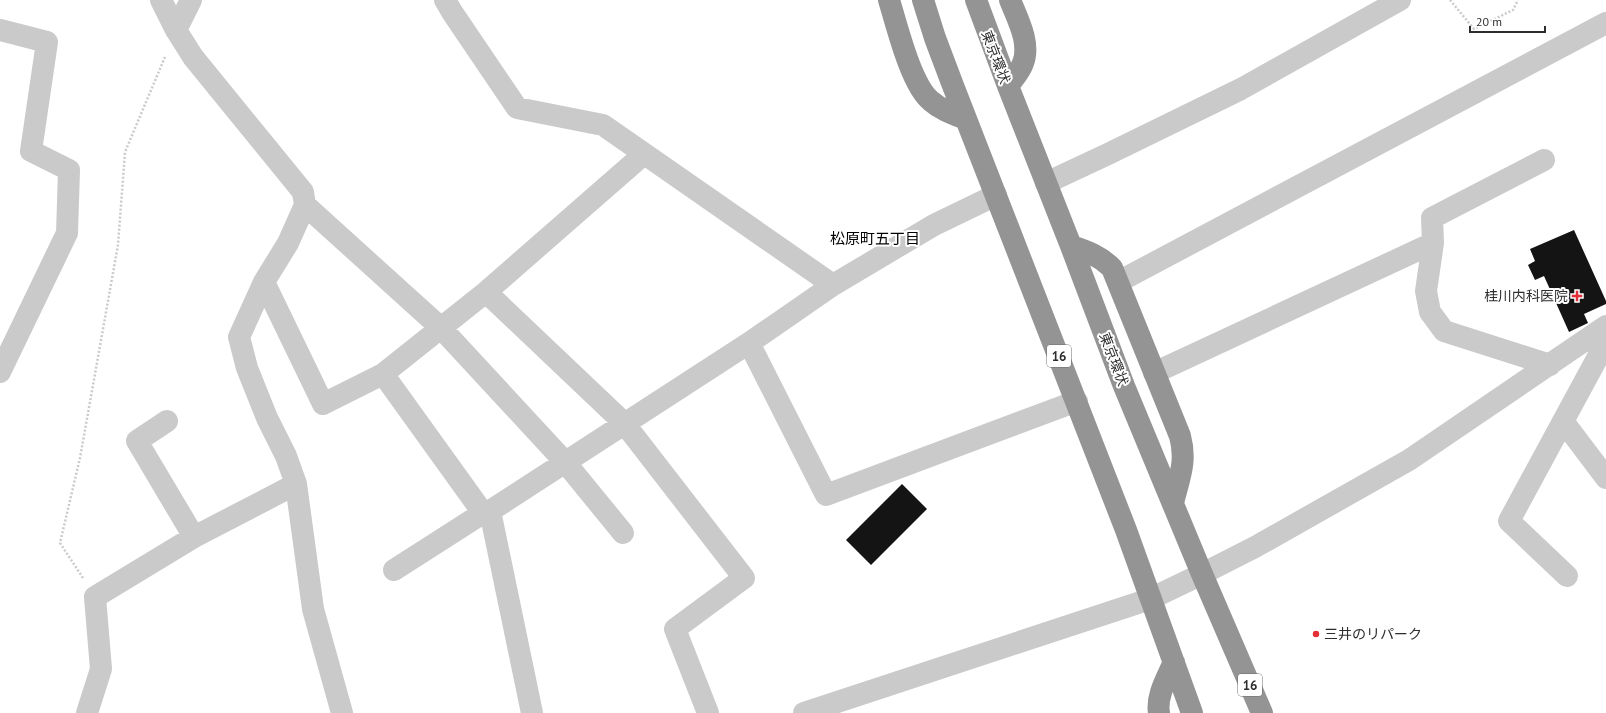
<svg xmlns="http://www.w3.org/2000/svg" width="1606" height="713" font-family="'PT Sans','Noto Sans JP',sans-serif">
<rect width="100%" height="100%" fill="#fff"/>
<!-- building -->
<path fill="#141414" d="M1574 230 1606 301V304L1584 314 1588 323 1569 332 1544 276 1535 280 1528 265 1535 261 1530 249Z
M902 484 927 509 871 565 846 540Z"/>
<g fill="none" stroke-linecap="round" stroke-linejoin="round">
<!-- path -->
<path stroke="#cacaca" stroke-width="2.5" stroke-dasharray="2 2" stroke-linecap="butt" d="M1450 0 1474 29 1513 10 1518 0
M83 578 60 543 80 458 118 245 125 152 165 57"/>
<!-- minor -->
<path stroke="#cacaca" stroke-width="22" d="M161 0 176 30 193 57 303 192 305 205 288 243 264 282 239 337 247 368 267 418 286 456 296 484 313 609 342 713
M445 0 452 12 517 108 603 125 833 285
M0 30 47 42 31 151 69 170 67 233 0 372
M176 30 191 0
M1046 183 1108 154 1241 89 1400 0
M305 205 441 328 565 462 623 533
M1433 243 1426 291 1430 312 1444 331 1550 365
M264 282 323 404 383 374 483 513
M1118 282 1606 23
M486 292 624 423 744 578 675 629 708 713
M749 343 826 495 1077 401
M1154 373 1433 243 1432 218 1544 160
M383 374 486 292 644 154
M167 421 137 441 194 537
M1563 421 1606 478
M394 570 483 513 490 511
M1567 576 1509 521 1606 342
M87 713 101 669 95 597 194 537 296 484
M532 713 490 511 749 343 833 285 934 225 996 195
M804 713 1150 599 1202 574 1255 547 1409 460 1606 326"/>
<!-- highway -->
<path stroke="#949494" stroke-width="22" d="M889 0C897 26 911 85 931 101 941 110 953 114 966 119
M923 0 935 38 952 83 1126 530 1192 713
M976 0 1008 86 1071 246 1124 386 1202 574 1262 713
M1008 86C1013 79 1020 72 1023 63 1031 43 1017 18 1010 0
M1071 246C1087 251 1100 256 1112 268L1180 436C1187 462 1179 478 1173 503
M1159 713C1156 696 1167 678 1174 662"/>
</g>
<!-- markers -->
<g fill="#e42f39" stroke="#fff" stroke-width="1.5">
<path d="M1575 290h4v4h4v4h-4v4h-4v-4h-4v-4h4z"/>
<circle cx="1316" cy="634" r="4"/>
</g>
<g text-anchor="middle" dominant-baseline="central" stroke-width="4" stroke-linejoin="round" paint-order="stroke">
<!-- shield labels -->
<g fill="#fff" stroke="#6c6c6c" stroke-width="1">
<rect x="1047" y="345" width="24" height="22" rx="3"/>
<rect x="1238" y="674" width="24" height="22" rx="3"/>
</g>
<g font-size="13" font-weight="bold" fill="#2d2d2d">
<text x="1059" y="356">16</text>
<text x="1250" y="685">16</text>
</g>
<!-- street labels -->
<g font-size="14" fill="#2d2d2d" stroke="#fff">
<text transform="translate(996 57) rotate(69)">東京環状</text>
<text transform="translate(1114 359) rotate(69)">東京環状</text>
</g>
<!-- poi labels -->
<g font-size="14" fill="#2d2d2d" stroke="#fff" text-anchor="end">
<text x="1568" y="296">桂川内科医院</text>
<text x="1324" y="634" text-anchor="start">三井のリパーク</text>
</g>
<!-- neighbourhood labels -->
<g font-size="15" fill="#000" stroke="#fff">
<text x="875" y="238">松原町五丁目</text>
</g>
</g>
<!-- scale -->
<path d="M1470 26v6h75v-6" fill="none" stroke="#2d2d2d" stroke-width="2"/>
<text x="1476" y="26" font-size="12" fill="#2d2d2d" stroke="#ffffff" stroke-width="3" paint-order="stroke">20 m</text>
</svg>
